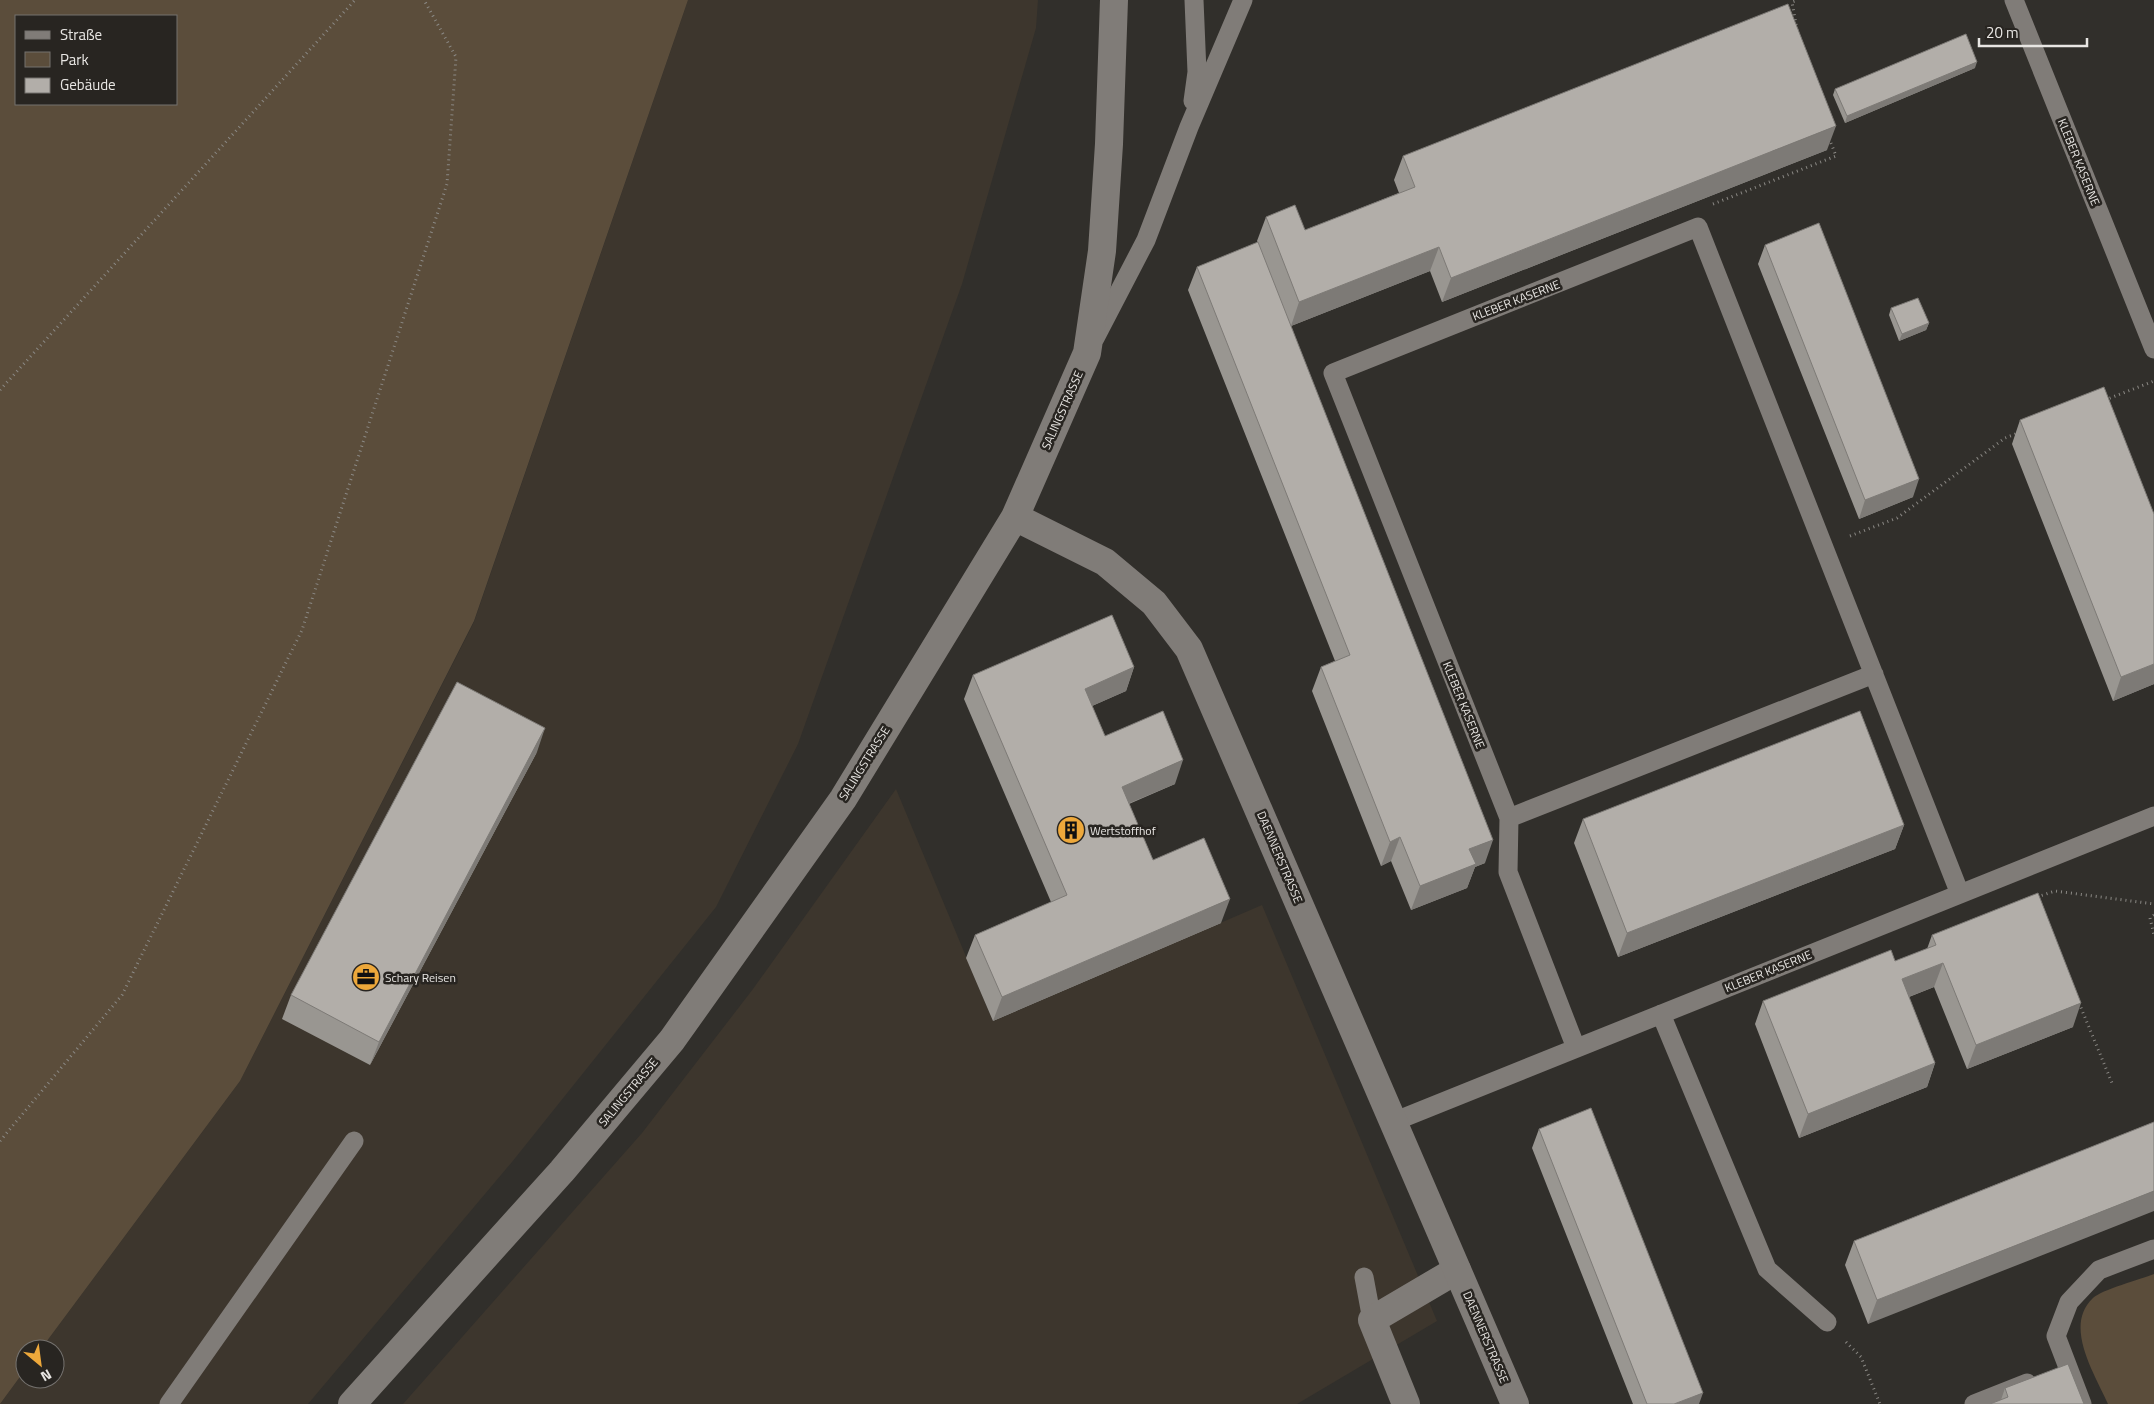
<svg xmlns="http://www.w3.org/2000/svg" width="2154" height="1404" font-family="'Titillium Web',sans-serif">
<rect width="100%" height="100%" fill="#312f2b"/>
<!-- built -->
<path fill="#3d362d" d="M688 0H1038L1036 28 962 284 798 744 716 907 512 1162 308 1404H0L25 1370V1379H55V1349H41L240 1081 474 622Z
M896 789 993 1021 1262 905 1437 1321 1297 1404H403L642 1133 753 989Z"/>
<!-- green -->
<path fill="#5b4d3b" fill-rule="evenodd" d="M0 0H688L474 621 240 1081 41 1349H25V1370L0 1404ZM16 16H176V104H16Z
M2154 1274V1404H2108C2095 1374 2063 1326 2093 1298 2101 1290 2141 1279 2154 1274Z"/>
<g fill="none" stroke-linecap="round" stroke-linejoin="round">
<!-- path -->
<path stroke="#8b8985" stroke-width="3" stroke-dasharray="1 4" stroke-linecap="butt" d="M1797 30 1792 2 1798 0
M1713 204 1836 156 1829 138
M0 390 355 0
M2105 400 2154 381
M1850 536 1897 518 2005 438 2018 433
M2037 897 2055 891 2154 904
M2154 915 2150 918 2154 935
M2079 1003 2112 1083
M0 1141 122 995 302 630 447 184 456 57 424 0
M1846 1342 1861 1357 1880 1404"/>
<!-- lane -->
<path stroke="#807c78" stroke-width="19" d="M2014 0 2154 349
M1193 101 1197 72 1194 0
M1095 338 1146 240 1189 127 1243 0
M1509 818 1333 373 1698 227 1960 894
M1661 1014 1767 1269 1827 1322
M1576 1048 1508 872 1509 818 1874 674
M1393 1122 2154 816
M1364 1277 1372 1320
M169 1404 354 1141
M1974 1404 2027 1383
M2082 1404 2056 1336 2069 1302 2099 1270 2154 1249"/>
<!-- street -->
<path stroke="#807c78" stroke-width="28" d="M1406 1404 1372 1320 1457 1270"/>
<!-- secondary -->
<path stroke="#807c78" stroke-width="28" d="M1015 517 1105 562 1154 603 1189 649 1515 1404
M352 1404 562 1171 672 1040 843 799 1015 517 1087 353 1102 251 1109 144 1114 0"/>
</g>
<!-- wall -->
<path fill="#999691" d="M1975 68 1845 123 1833 95 1835 89Z
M1827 150 1442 302 1430 271 1291 326 1485 863 1475 867 1467 888 1411 910 1391 861 1381 866 1312 691 1321 667 1335 661 1188 290 1197 267 1258 243 1257 241 1266 217 1305 230 1399 193 1394 180 1403 156Z
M1765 245 1913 497 1859 519 1758 264Z
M1891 308 1929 323 1926 330 1899 341 1889 315Z
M2020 420 2154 514V684L2113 701 2012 444Z
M1134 667 1126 691 1092 706 1105 736 1175 784 1129 804 1153 860 1221 923 993 1021 966 958 975 935 1051 902 964 699 973 675Z
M537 752 370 1065 282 1019 291 995Z
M1583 819 1904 825 1895 849 1618 957 1574 843Z
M1932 935 2073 1027 1967 1069 1934 987 1909 997 1935 1063 1927 1087 1799 1138 1755 1024 1763 1001 1895 961 1927 949Z
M2154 1122 1868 1324 1845 1265 1854 1241Z
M1539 1129 1699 1404H1633L1532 1148Z
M2005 1388 2084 1404 2001 1400Z"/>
<!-- shaded-wall -->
<path fill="#7d7a76" d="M1977 62 1975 68 1845 123 1847 116Z
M1836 126 1827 150 1442 302 1451 278Z
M1439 247 1430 271 1291 326 1299 302Z
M1929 323 1926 330 1899 341 1902 334Z
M1919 479 1913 497 1859 519 1865 500Z
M2154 664V684L2113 701 2121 677Z
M1134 667 1126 691 1076 713 1085 689Z
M545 728 537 752 370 1065 379 1042Z
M1183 760 1175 784 1113 810 1122 787Z
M1904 825 1895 849 1618 957 1627 933Z
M1400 837 1391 861 1381 866 1390 842Z
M1493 840 1485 863 1475 867 1467 888 1411 910 1420 886 1469 849Z
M1230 899 1221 923 993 1021 1002 997Z
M1943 963 1934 987 1893 1003 1902 979Z
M2081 1003 2073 1027 1967 1069 1976 1045Z
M1935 1063 1927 1087 1799 1138 1808 1114Z
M2154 1191V1211L1868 1324 1877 1300Z
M1703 1393 1699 1404H1674Z"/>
<!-- building -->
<path fill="#b2aea9" stroke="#7d7a76" d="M1788 4 1836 126 1451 278 1439 247 1299 302 1266 217 1295 205 1305 230 1415 187 1403 156Z
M1966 34 1977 62 1847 116 1835 89Z
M1819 223 1919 479 1865 500 1765 245Z
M1258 242 1493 840 1469 849 1476 864 1420 886 1400 837 1390 842 1321 667 1350 655 1197 267Z
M1918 298 1929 323 1902 334 1891 308Z
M2104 387 2154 514V664L2121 677 2020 420Z
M1112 615 1134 667 1085 689 1105 736 1163 711 1183 760 1122 787 1153 860 1204 838 1230 899 1002 997 975 935 1067 895 973 675Z
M457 682 545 728 379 1042 291 995Z
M1860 711 1904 825 1627 933 1583 819Z
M2038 893 2081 1003 1976 1045 1943 963 1902 979 1935 1063 1808 1114 1763 1001 1891 950 1895 961 1936 945 1932 935Z
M1591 1108 1703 1393 1674 1404H1647L1539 1129Z
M2154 1122V1191L1877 1300 1854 1241Z
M2068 1364 2084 1404H1990L2008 1397 2005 1388Z"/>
<!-- icons -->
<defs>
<g id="building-disc" transform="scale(1.4375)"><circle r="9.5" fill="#eda83b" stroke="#282521"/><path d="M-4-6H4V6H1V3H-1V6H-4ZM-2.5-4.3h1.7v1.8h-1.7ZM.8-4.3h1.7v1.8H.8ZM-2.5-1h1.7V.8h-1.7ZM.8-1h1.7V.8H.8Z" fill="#111"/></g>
<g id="office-disc" transform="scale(1.4375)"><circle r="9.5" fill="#eda83b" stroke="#282521"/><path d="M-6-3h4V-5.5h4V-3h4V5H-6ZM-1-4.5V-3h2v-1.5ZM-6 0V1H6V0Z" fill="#111"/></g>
</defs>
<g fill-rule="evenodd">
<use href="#building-disc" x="1071" y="830"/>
<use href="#office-disc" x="366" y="977"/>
</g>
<g text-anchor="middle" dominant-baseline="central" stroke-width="5" stroke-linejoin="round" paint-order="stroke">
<!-- street labels -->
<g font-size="12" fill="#e8e6e3" stroke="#282521">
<text transform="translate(2079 162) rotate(68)">KLEBER KASERNE</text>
<text transform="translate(1516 300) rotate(-21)">KLEBER KASERNE</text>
<text transform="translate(1062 410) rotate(-66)">SALINGSTRASSE</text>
<text transform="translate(1464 705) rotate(68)">KLEBER KASERNE</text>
<text transform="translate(864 763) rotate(-58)">SALINGSTRASSE</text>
<text transform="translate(1280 857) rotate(67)">DAENNERSTRASSE</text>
<text transform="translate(1768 971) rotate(-22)">KLEBER KASERNE</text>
<text transform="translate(628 1092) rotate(-50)">SALINGSTRASSE</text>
<text transform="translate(1486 1337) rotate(67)">DAENNERSTRASSE</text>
</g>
<!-- poi labels -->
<g font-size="12" fill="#e8e6e3" stroke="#282521" text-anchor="start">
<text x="1090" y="830">Wertstoffhof</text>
<text x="385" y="977">Schary Reisen</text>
</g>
</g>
<!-- legend -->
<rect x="15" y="15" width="162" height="90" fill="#282521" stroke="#75726f"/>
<rect x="25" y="31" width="25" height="8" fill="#807c78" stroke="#75726f"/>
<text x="60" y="40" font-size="15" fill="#e8e6e3">Straße</text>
<rect x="25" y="52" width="25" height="15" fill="#5b4d3b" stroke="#75726f"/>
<text x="60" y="65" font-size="15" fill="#e8e6e3">Park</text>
<rect x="25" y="78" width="25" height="15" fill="#b2aea9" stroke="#75726f"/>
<text x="60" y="90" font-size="15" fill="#e8e6e3">Gebäude</text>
<!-- north arrow -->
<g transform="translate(40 1364) rotate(151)"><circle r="24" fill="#282521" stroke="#75726f"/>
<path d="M0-4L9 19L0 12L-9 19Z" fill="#eda83b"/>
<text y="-8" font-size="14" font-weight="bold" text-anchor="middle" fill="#e8e6e3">N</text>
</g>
<!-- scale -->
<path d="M1979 38v8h108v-8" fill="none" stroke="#e8e6e3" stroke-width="2.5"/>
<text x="1986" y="38" font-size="15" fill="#e8e6e3" stroke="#282521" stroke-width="4" paint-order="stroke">20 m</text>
</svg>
